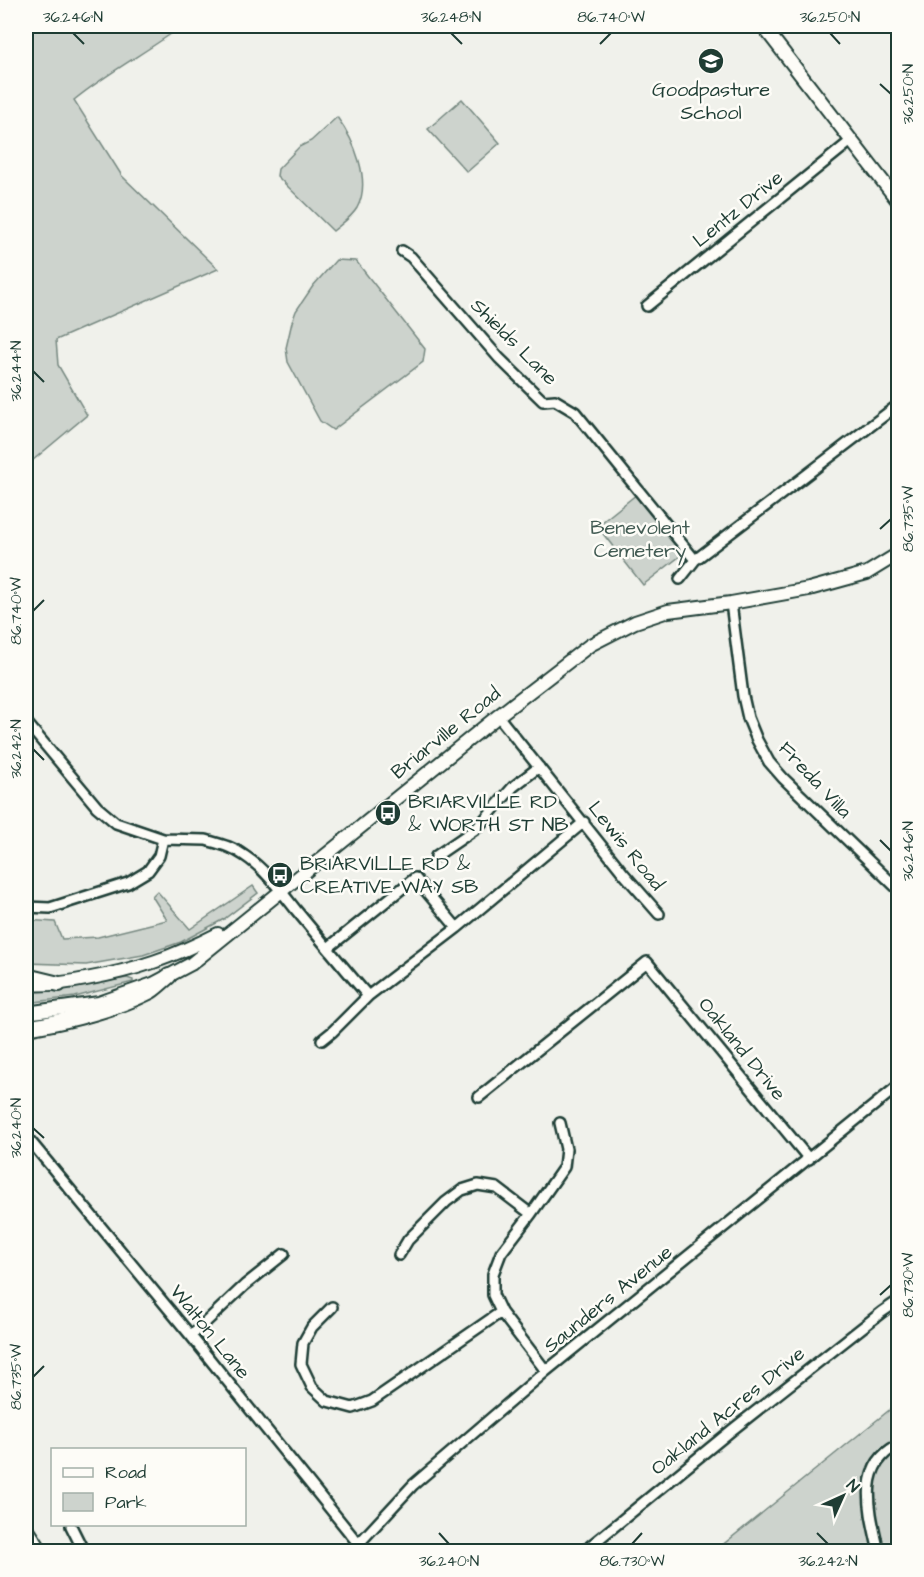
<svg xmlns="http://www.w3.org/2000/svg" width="924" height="1577" font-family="'Architects Daughter',sans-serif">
<rect width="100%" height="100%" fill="#f0f1eb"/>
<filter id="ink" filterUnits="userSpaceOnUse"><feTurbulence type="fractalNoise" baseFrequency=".0167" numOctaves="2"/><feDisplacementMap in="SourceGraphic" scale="12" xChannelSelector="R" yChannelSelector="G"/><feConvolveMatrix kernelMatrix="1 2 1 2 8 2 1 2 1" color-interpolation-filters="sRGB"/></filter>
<g filter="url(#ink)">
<!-- green -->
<path fill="#cdd3cd" stroke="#768880" stroke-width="1.5" d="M26 26H182C147 52 108 72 74 100L122 176 218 269 56 340 58 365 87 415 26 466Z
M462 99 500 143 467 172 428 129Z
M337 117C354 140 372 181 357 208 351 218 341 224 333 231L277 176 278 169 299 147 311 141Z
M336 260 356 261 425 349 423 362 333 430 320 421 288 362 286 348 292 322 296 311 313 286Z
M637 494 684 553 643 585 597 526Z
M253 886 258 893 224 919 181 942 143 955 86 965 26 963V920L55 922 62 939 98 937 167 920 152 896 157 891 190 929Z
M127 978 133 980V982L75 997 26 1003V986H77Z
M898 1403V1551H715Z"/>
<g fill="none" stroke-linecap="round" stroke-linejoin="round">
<!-- minor casing -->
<g stroke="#1f3d34" stroke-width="14">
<path id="minor" d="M402 251 411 257 499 358 543 401 555 400 575 412 695 560
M647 306 852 140
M680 579 695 560 898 405
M731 603 743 696 748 718 757 740 769 762 783 778 898 889
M498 716 624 874 659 914
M26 722 97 807 116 823 163 839 206 840C220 844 233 847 245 856 265 869 281 891 296 910 320 939 344 968 368 996
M436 856 477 828 513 787 539 767
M26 907 50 908 128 883 148 871 159 856 163 839
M328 948 415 878 457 928
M322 1040 332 1032 368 996 457 928 584 822
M479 1097 647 962 809 1159
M26 1136 191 1336 365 1552
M399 1255 408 1240 446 1202 462 1190 478 1185 497 1188 531 1214
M332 1307 312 1327 303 1343 301 1364 312 1387 327 1401 353 1408 372 1401 501 1312
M191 1336 245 1285 284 1254
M546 1371 501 1312 493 1295V1274L501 1253 531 1214 564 1167 566 1149 560 1123
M71 1526 84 1552
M351 1552 413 1485 546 1371 898 1086
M583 1552 732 1430 882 1312 898 1301
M879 1552C871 1515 855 1466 898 1445"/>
</g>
<!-- major casing -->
<g stroke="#1f3d34" stroke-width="16">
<path id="major" d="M763 26 898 201
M26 984C46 986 66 983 86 979 136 970 173 957 218 934
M26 1013 99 1003 153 984 191 964 498 716 590 645 635 622 668 611 731 603 809 589 867 573 898 554"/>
</g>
<!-- highway casing -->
<g stroke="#1f3d34" stroke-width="18">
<path id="highway" d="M26 976 59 984
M26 1028C68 1021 112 1011 151 991 157 987 163 981 169 976
M26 1529 41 1552"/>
</g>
<!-- minor -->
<use href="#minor" stroke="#fdfcf7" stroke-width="9"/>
<!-- major -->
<use href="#major" stroke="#fdfcf7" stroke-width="12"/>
<!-- highway -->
<use href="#highway" stroke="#fdfcf7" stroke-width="14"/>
</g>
</g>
<!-- ticks -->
<path fill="none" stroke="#1f3d34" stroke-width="2" d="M73 33 84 44M451 33 462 44M830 33 840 44M600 44 611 33M880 84 891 94M33 371 44 382M880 529 891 519M33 611 44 600M33 749 44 760M880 840 891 851M33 1128 44 1138M880 1295 891 1285M33 1377 44 1366M439 1533 449 1544M817 1533 828 1544M632 1544 642 1533"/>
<!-- icons -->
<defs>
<g id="school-disc" transform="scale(1.35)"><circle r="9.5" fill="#1f3d34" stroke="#fdfcf7"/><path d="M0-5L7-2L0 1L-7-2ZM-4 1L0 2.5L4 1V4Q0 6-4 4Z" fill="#fff"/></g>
<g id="bus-disc" transform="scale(1.35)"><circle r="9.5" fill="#1f3d34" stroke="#fdfcf7"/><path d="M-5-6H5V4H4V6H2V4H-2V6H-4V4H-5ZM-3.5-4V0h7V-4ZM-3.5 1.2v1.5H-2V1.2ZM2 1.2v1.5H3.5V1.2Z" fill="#fff"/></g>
</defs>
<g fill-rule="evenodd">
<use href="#school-disc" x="711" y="61"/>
<use href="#bus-disc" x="388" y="813"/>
<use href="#bus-disc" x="280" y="875"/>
</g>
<g text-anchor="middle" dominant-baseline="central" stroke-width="5" stroke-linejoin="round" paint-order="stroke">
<!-- poi labels -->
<g font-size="20" fill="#1f3d34" stroke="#fdfcf7" text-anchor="start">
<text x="711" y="90" text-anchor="middle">Goodpasture<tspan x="711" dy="23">School</tspan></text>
<text x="408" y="802">BRIARVILLE RD<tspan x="408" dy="23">&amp; WORTH ST NB</tspan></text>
<text x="300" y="864">BRIARVILLE RD &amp;<tspan x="300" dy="23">CREATIVE WAY SB</tspan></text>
</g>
<!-- street labels -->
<g font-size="20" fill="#1f3d34" stroke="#fdfcf7">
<text transform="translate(738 209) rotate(-39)">Lentz Drive</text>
<text transform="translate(514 342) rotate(45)">Shields Lane</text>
<text transform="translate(446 733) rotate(-39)">Briarville Road</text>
<text transform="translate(815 780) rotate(47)">Freda Villa</text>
<text transform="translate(626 846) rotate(51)">Lewis Road</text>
<text transform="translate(742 1049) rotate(51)">Oakland Drive</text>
<text transform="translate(608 1299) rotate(-39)">Saunders Avenue</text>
<text transform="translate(210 1332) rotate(51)">Walton Lane</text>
<text transform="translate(728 1411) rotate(-39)">Oakland Acres Drive</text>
</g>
<!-- park labels -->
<g font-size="20" fill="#425b53" stroke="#fdfcf7">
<text x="640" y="528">Benevolent<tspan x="640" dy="23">Cemetery</tspan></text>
</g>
</g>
<!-- margin -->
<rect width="924" height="1577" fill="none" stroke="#fdfcf7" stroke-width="66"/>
<!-- legend -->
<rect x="51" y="1448" width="195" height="78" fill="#fdfcf7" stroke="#a4b0a9" stroke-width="1.5"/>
<rect x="63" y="1468" width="30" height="9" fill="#fdfcf7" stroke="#a4b0a9" stroke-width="1.5"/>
<text x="105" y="1478" font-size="18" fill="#1f3d34">Road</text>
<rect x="63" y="1493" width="30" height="18" fill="#cdd3cd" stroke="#a4b0a9" stroke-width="1.5"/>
<text x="105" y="1508" font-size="18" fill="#1f3d34">Park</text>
<!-- north arrow -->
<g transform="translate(843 1496) rotate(45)" stroke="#fdfcf7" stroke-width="4.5" paint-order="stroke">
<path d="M0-4.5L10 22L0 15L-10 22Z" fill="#1f3d34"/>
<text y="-9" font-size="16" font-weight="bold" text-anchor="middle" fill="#1f3d34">N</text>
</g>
<rect x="33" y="33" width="858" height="1511" fill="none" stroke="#1f3d34" stroke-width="2"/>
<g font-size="15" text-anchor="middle" fill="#1f3d34">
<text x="73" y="22">36.246°N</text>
<text x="451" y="22">36.248°N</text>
<text x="611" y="22">86.740°W</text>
<text x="830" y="22">36.250°N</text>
<text transform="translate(908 94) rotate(-90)" y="5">36.250°N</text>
<text transform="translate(16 371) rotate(-90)" y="5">36.244°N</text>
<text transform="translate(908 519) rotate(-90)" y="5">86.735°W</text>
<text transform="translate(16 611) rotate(-90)" y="5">86.740°W</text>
<text transform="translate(16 749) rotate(-90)" y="5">36.242°N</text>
<text transform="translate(908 851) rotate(-90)" y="5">36.246°N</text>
<text transform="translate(16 1128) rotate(-90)" y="5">36.240°N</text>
<text transform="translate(908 1285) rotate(-90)" y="5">86.730°W</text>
<text transform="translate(16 1377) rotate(-90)" y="5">86.735°W</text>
<text x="449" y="1566">36.240°N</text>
<text x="632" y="1566">86.730°W</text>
<text x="828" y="1566">36.242°N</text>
</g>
</svg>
